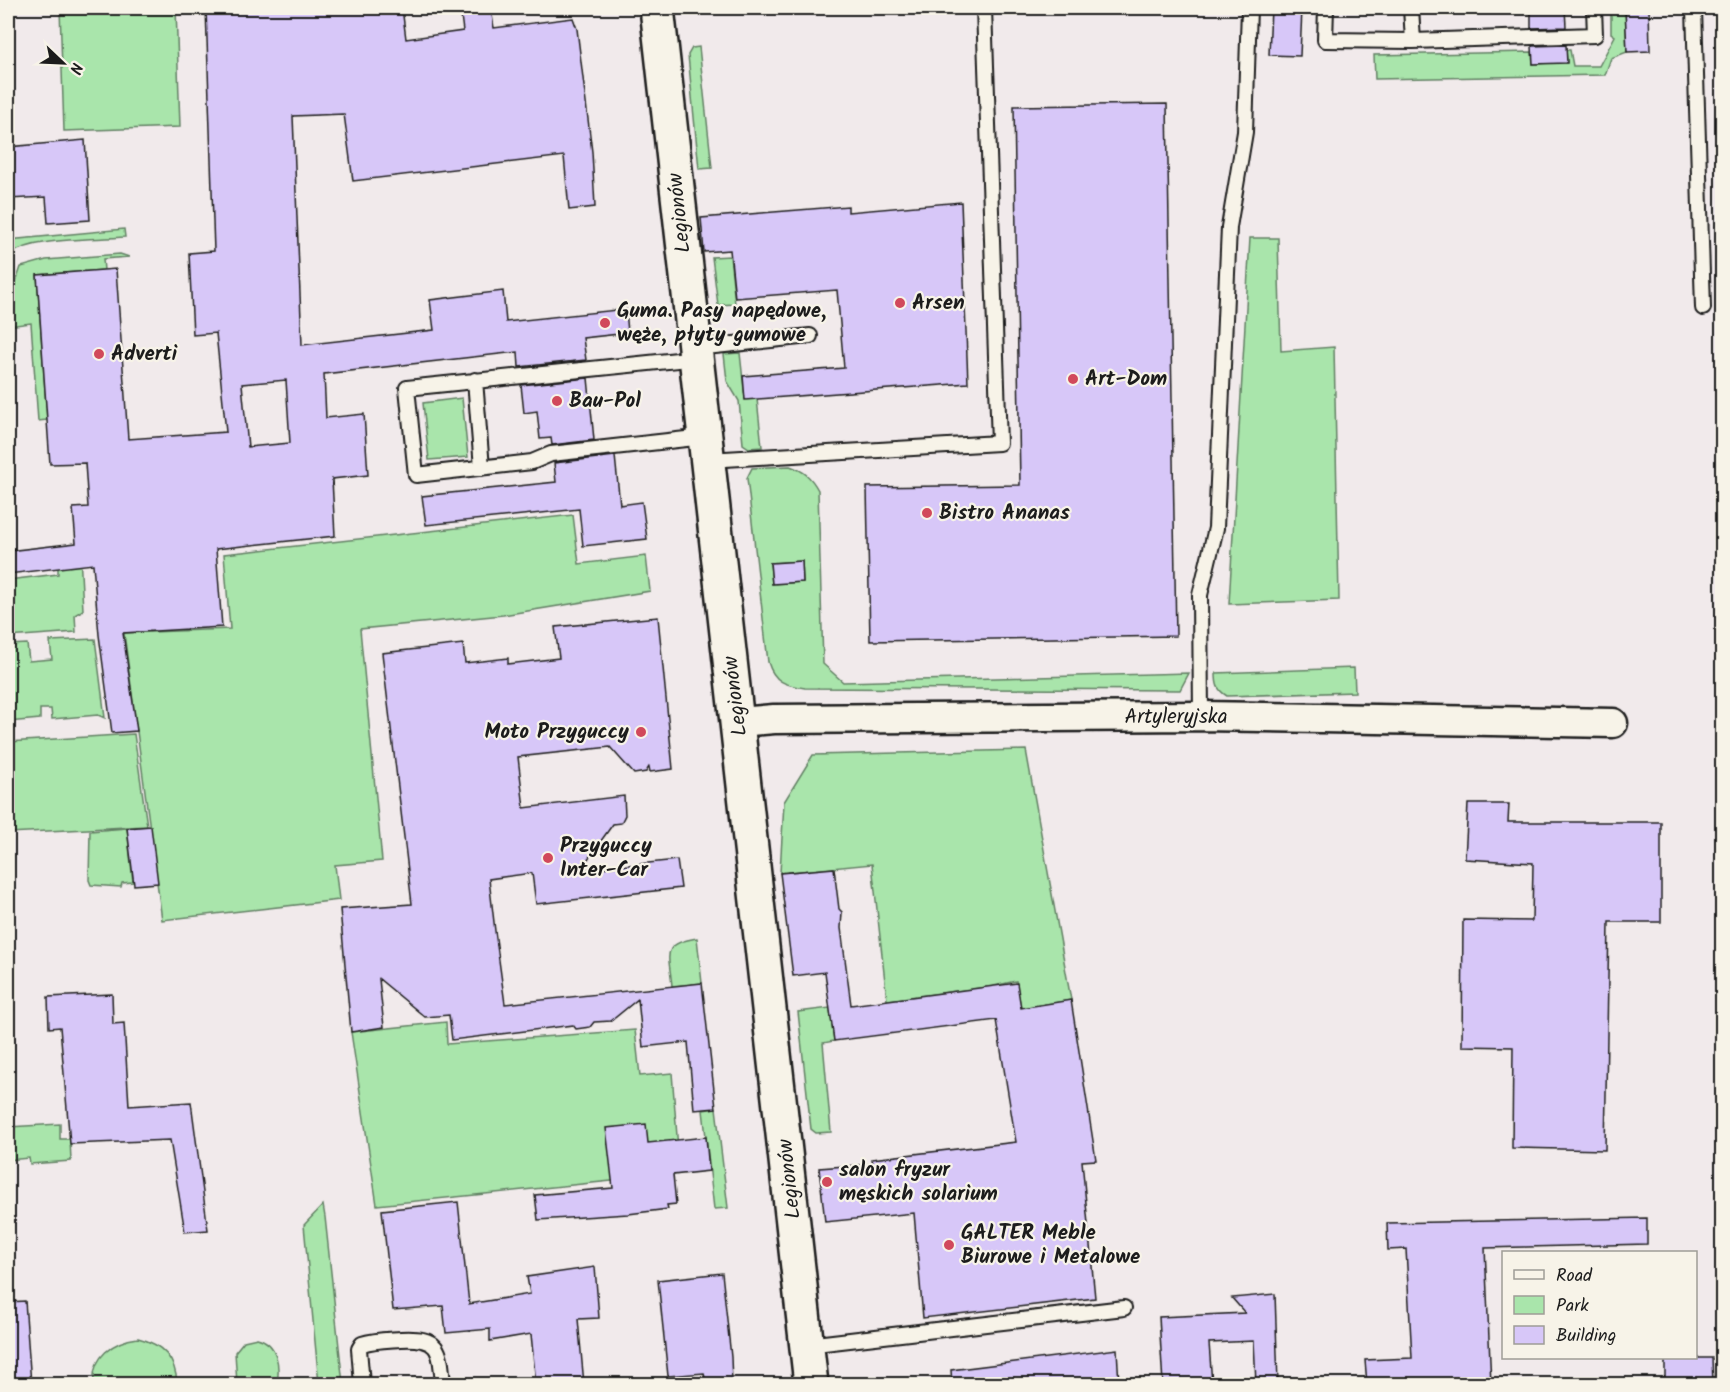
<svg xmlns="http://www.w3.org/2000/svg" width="1730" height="1392" font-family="Kalam,sans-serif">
<rect width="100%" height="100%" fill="#f1eaeb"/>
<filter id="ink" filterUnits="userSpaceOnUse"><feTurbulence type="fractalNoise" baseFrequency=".0167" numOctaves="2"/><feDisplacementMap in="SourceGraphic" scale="12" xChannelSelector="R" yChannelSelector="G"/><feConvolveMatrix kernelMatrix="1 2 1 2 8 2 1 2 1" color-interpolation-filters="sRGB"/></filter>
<g filter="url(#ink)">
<!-- green -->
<path fill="#a9e5ab" stroke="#628064" stroke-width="1.5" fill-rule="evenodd" d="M60 8H176L180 127 64 131Z
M1611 8H1625L1627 52 1611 58 1605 75 1375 79 1374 55 1532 52 1533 64 1567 62 1566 50H1570L1573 66H1599L1615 36 1611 33Z
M699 47 712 168 699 169 688 55 692 48Z
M124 229 125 237C91 240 36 237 8 255V240Z
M1250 238H1278L1281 351 1334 347 1339 600 1229 604Z
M120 254 129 257 103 259 104 270 37 275 47 420 38 421 31 323 8 326V305L21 267 46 260Z
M730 256 735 304 718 305 712 257Z
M740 353 745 399H757L762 447 749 448 743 444 739 401 727 381 724 354Z
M462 398 468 457 429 460 423 403Z
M790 466C804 471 811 477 818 490L823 664 843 682 1189 673 1180 690 805 688C785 685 774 682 768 662L747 478 752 468ZM802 561 803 582 772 584 770 563Z
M573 515 579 564 646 556 650 591 503 615 360 629 382 861 335 865 339 900 162 920 124 633 230 629 224 554Z
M80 554 83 610 75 615 76 632 8 637V580L58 574V557Z
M95 639 105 718 98 715 52 719 51 709H40V719L8 722V645L27 644 29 661 52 659 50 641Z
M1354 668 1355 692 1227 696C1217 690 1216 684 1216 673Z
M134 734 147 826 8 833V742Z
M1026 750 1071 1000 1021 1008 1016 981 994 986 887 1000 872 864 780 873 784 802 813 755Z
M127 828 133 882 122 883 121 887 91 885 89 880 90 831Z
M697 938 702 983 672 986C669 954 660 944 697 938Z
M830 1008 834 1041 823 1043 831 1132 816 1133 811 1129 798 1012Z
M446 1022 447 1044 635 1030 640 1076 672 1073 680 1174 377 1205 351 1032Z
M716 1108 728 1208 714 1209 703 1110Z
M60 1124V1139H70L71 1161 30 1164 29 1158 8 1160V1127Z
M323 1205 325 1217 343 1384H319L304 1225Z
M138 1338C162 1344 176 1359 177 1384H94C91 1357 113 1341 138 1338Z
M257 1338C278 1343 280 1366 277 1384H237L235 1352 244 1341Z"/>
<!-- building -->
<path fill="#d7c7f8" stroke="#1c1c1c" stroke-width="1.5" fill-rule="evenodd" d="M206 8H402L406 39 463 31 460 8H491L494 28 573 18 577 29 592 152 595 207 569 210 564 156 353 181 344 114 293 116 302 345 434 330 430 300 503 291 506 322 626 309 628 333 583 338 586 360 519 367 518 352 324 374 326 418 364 414 368 475 332 479 335 536 216 549 222 627 123 633 137 731 112 733 99 635 93 564 8 574V551L76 543 73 508 88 507 85 463 50 464 37 275 116 269 128 439 226 432 216 333 193 335 189 253 214 251ZM286 380 290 443 248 447 242 384Z
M1271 8H1302L1300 56 1269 55Z
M1531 8H1565L1566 27 1531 28Z
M1625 8H1649L1650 51 1627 52Z
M1566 45 1567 63 1533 64 1532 46Z
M1167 104 1176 636 870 641 867 487 1020 485 1014 106Z
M85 140 90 220 48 223 46 197 8 199V147Z
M961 202 968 383 745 400 743 376 844 368 837 290 735 298 730 250 704 252 701 218 848 206V212Z
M588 378 594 440 552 445 551 438 540 439 537 411 524 413 521 385Z
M615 456 620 505 642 502 647 539 583 546 579 509 426 525 422 496 556 482 554 463Z
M802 561 803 582 772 584 770 563Z
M658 617 673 769 650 772 649 767 646 772 634 774 610 747 518 757 524 808 624 796 625 815 621 823 613 824 580 870 677 860 681 888 536 904 532 873 489 879 495 931 505 1004 702 983 716 1108 694 1110 688 1042 643 1047 638 999 611 1021 594 1022 590 1027 576 1029 573 1025 452 1040 449 1015 425 1017 379 979 384 1027 351 1032 340 909 412 904 382 653 463 644 465 663 508 658V664L559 658 555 627Z
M1468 804H1509L1508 822H1661V922H1609L1605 1150 1512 1148 1513 1047 1462 1046 1463 920 1532 921 1533 863 1465 859Z
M151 826 158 883 134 885 127 828Z
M834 868 839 909 842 912 841 928 851 1005 1017 983 1021 1008 1071 1000 1096 1160 1082 1161 1095 1298 923 1318 914 1213 825 1222 819 1168 873 1164 872 1159 1016 1142 996 1020 834 1041 825 972 793 976 780 873Z
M112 994 113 1024 124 1023 129 1106 191 1102 208 1230 185 1232 170 1140 70 1144 60 1027 49 1028 48 997Z
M646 1124 648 1143 706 1137 709 1171 673 1175 676 1204 667 1205 668 1209 628 1214 538 1220 535 1195 613 1188 606 1128Z
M458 1202 469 1304 530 1294 527 1277 595 1267 599 1318 578 1319 584 1384H536L531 1334 490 1341V1329L446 1333 443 1306 393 1310 382 1210Z
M1647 1218V1244L1485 1248 1491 1384H1367L1365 1360 1412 1358 1406 1249 1388 1250 1387 1223Z
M722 1273 731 1357 732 1384H706L704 1373 668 1376 658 1280Z
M1275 1294 1278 1384H1256L1254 1341 1209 1343 1212 1384H1163L1159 1317 1245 1313 1232 1298Z
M25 1301 31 1384H8V1302Z
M1117 1349 1119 1384H952L951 1370Z
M1665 1358H1712L1713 1384H1665Z"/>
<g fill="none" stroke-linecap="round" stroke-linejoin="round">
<!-- lane casing -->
<g stroke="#1c1c1c" stroke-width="18">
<path id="lane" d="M1326 8 1325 40 1413 41 1595 35 1594 8
M1411 8 1413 41
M1694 8 1703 308
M696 348 810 336
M697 358 407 388 416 475 532 462 551 454 704 437
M475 380 482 468
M708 460 999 443 984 8
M1201 716 1200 595 1216 528 1229 227 1245 132 1249 8
M807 1345 1124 1308
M362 1384 359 1349 362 1344C374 1340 388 1340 401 1339 440 1337 440 1349 443 1384"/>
</g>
<!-- street casing -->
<g stroke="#1c1c1c" stroke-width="33">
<path id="street" d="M739 722 774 719 1201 716 1613 723"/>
</g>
<!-- secondary casing -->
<g stroke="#1c1c1c" stroke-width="38">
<path id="secondary" d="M657 8C707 467 764 925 811 1384"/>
</g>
<!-- lane -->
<use href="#lane" stroke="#f7f3e8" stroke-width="14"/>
<!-- street -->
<use href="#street" stroke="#f7f3e8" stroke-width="28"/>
<!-- secondary -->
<use href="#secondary" stroke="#f7f3e8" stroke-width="33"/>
</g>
</g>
<!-- markers -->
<g fill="#d1495b" stroke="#f7f3e8" stroke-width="2">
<circle cx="900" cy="303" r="6"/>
<circle cx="605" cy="323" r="6"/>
<circle cx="99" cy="354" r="6"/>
<circle cx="1073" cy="379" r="6"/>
<circle cx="557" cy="401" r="6"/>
<circle cx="927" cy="513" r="6"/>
<circle cx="641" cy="732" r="6"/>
<circle cx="548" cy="858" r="6"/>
<circle cx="827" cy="1182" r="6"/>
<circle cx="949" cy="1245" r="6"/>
</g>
<g text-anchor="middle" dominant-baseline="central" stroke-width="4.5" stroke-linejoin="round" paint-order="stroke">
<!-- street labels -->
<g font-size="21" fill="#1c1c1c" stroke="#f7f3e8">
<text transform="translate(680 213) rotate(-96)">Legionów</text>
<text transform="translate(736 696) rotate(-97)">Legionów</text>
<text x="1176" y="717">Artyleryjska</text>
<text transform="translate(790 1179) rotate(-96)">Legionów</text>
</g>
<!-- poi labels -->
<g font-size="21" font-weight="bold" fill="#1c1c1c" stroke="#f7f3e8" text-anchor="start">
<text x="912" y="303">Arsen</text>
<text x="617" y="311">Guma. Pasy napędowe,<tspan x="617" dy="24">węże, płyty gumowe</tspan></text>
<text x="111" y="354">Adverti</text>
<text x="1085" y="379">Art-Dom</text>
<text x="569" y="401">Bau-Pol</text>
<text x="939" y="513">Bistro Ananas</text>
<text x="629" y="732" text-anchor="end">Moto Przyguccy</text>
<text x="560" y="846">Przyguccy<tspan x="560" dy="24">Inter-Car</tspan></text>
<text x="839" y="1170">salon fryzur<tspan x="839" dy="24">męskich solarium</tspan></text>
<text x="961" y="1233">GALTER Meble<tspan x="961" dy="24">Biurowe i Metalowe</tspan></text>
</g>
</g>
<!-- margin -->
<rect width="1730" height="1392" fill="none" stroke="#f7f3e8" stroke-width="30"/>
<rect x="15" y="15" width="1700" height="1362" fill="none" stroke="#1c1c1c" stroke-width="2" filter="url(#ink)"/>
<!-- legend -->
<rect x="1502" y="1251" width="195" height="108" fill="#f7f3e8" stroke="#9f9d96" stroke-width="1.5"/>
<rect x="1514" y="1270" width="30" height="9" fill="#f7f3e8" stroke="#9f9d96" stroke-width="1.5"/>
<text x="1556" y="1281" font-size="18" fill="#1c1c1c">Road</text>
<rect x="1514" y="1296" width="30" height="18" fill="#a9e5ab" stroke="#9f9d96" stroke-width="1.5"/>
<text x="1556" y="1311" font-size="18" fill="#1c1c1c">Park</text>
<rect x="1514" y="1326" width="30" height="18" fill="#d7c7f8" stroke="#9f9d96" stroke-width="1.5"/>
<text x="1556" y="1341" font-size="18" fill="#1c1c1c">Building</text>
<!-- north arrow -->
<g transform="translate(63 63) rotate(113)" stroke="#f7f3e8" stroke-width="4.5" paint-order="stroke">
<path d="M0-4.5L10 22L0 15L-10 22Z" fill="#1c1c1c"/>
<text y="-9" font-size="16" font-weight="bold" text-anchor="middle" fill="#1c1c1c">N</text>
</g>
</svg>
